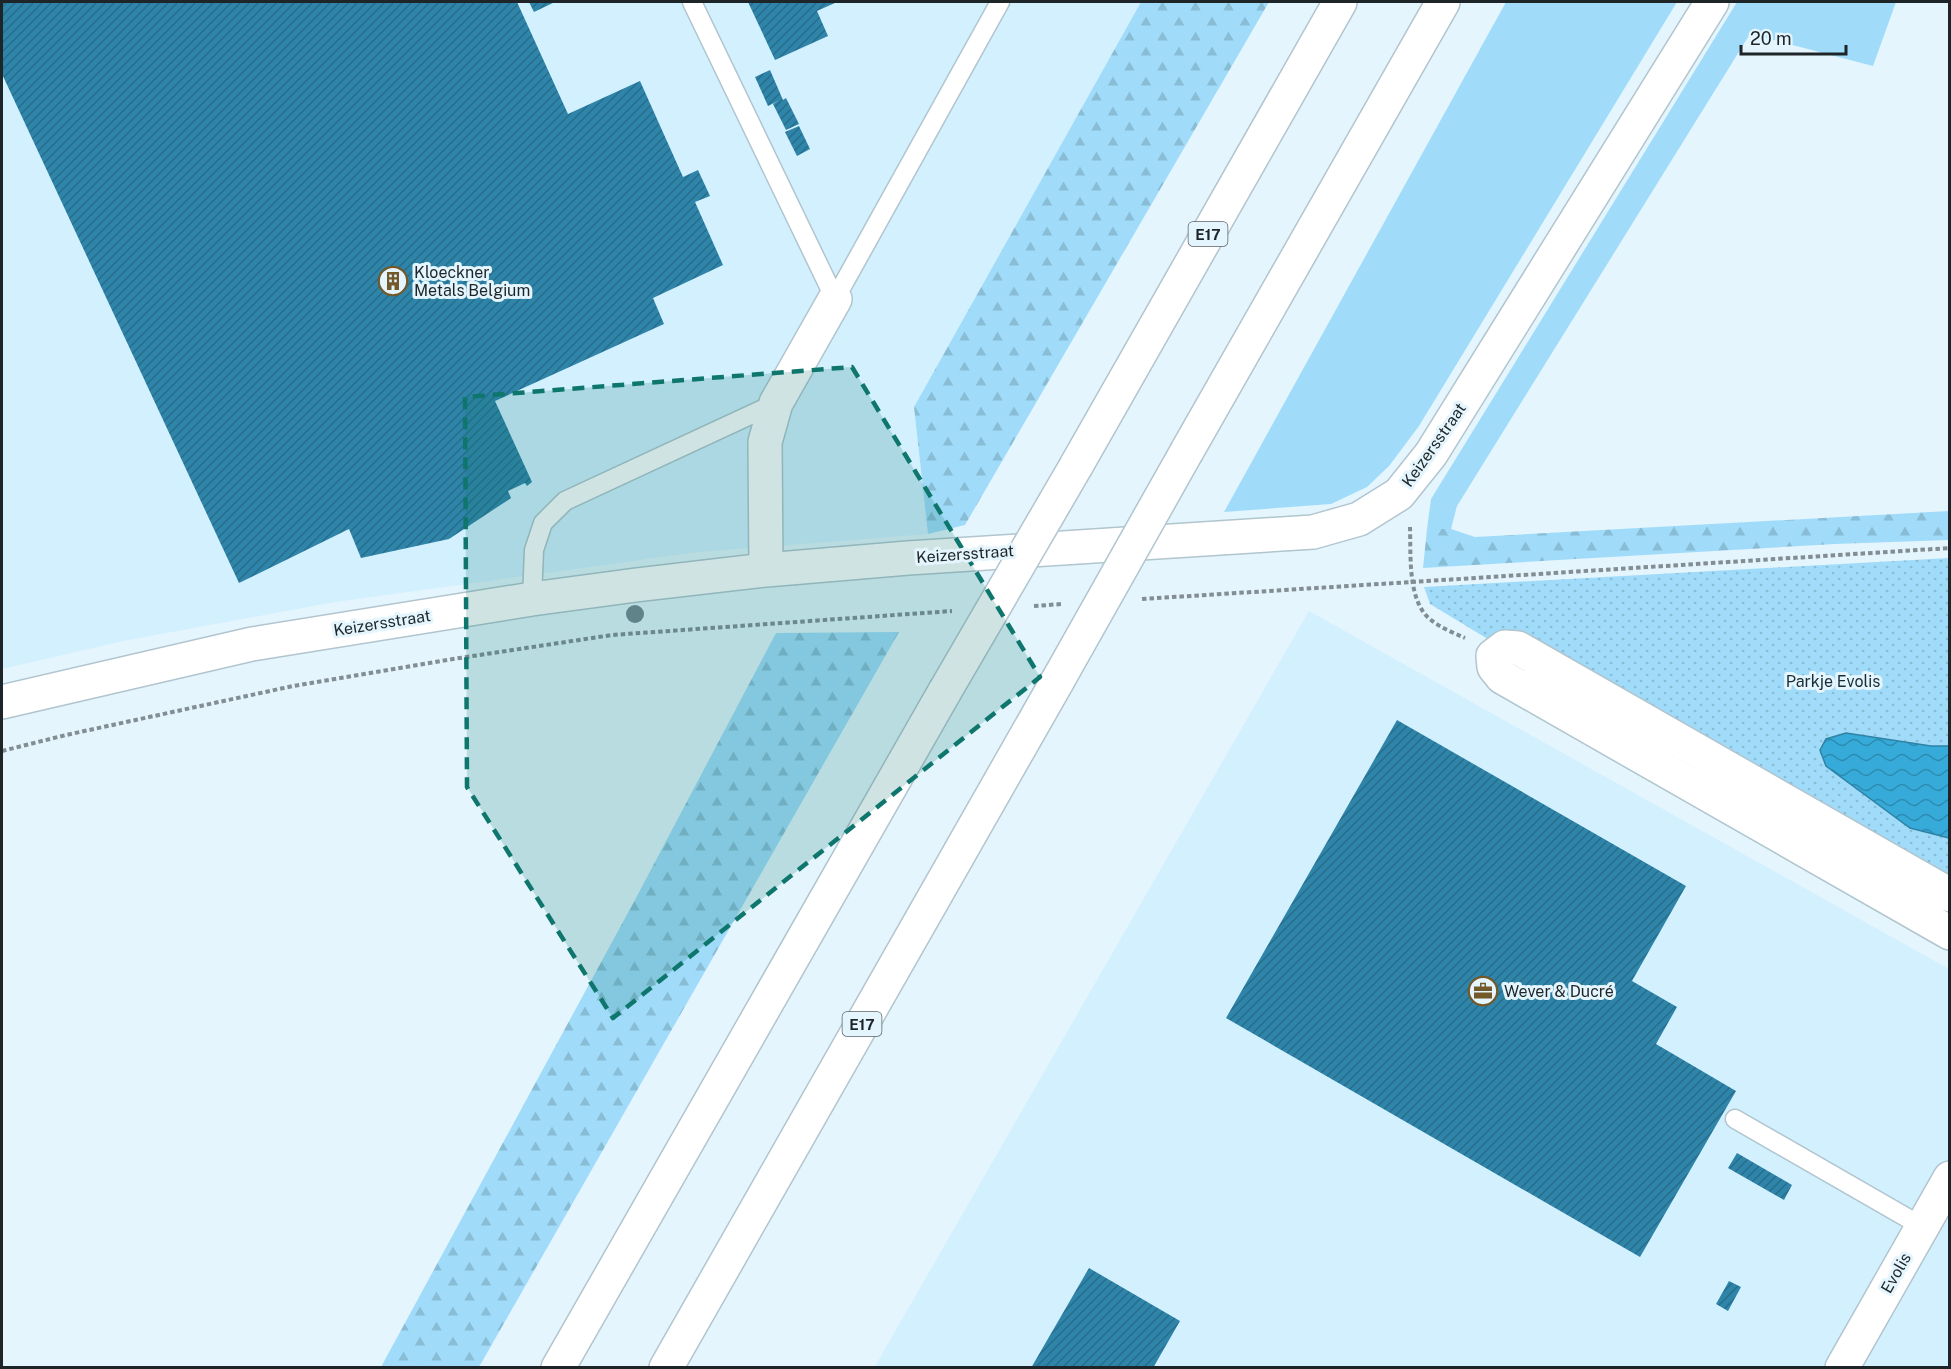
<svg xmlns="http://www.w3.org/2000/svg" width="1951" height="1369" font-family="'Public Sans',sans-serif">
<defs>
<pattern id="forest-firs" width="22" height="20" patternUnits="userSpaceOnUse" patternTransform="scale(1.5)"><rect width="22" height="20" fill="#a0dcfa"/><path d="M5 1l3.5 6h-7zM16 11l3.5 6h-7z" fill="#89bdd6"/></pattern>
<pattern id="park-dots" width="8" height="8" patternUnits="userSpaceOnUse" patternTransform="scale(1.5)"><rect width="8" height="8" fill="#a0dcfa"/><path d="M2 2h.1M6 6h.1" fill="none" stroke="#89bdd6" stroke-width="1.8" stroke-linecap="round"/></pattern>
<pattern id="water-waves" width="16" height="10" patternUnits="userSpaceOnUse" patternTransform="scale(1.5)"><rect width="16" height="10" fill="#36abda"/><path d="M0 5q4-4 8 0t8 0" fill="none" stroke="#2d8bb1"/></pattern>
<pattern id="building-hatch" width="6" height="6" patternUnits="userSpaceOnUse" patternTransform="scale(1.5)"><rect width="6" height="6" fill="#2f85a9"/><path d="M-1 1l2-2M0 6l6-6M5 7l2-2" fill="none" stroke="#276d8a"/></pattern>
</defs>
<rect width="100%" height="100%" fill="#e4f5fd"/>
<!-- built -->
<path fill="#d3f0ff" d="M2 2H1141L914 407 928 534 698 552 335 602 123 641 2 669Z
M1309 611 1949 969V1367L874 1368Z"/>
<!-- grass -->
<path fill="#a0dcfa" d="M1506 2H1677L1419 426 1389 466 1367 487 1331 504 1224 512Z
M1737 2H1896L1873 66 1750 34 1457 506 1451 529H1427L1431 499Z"/>
<!-- forest -->
<path fill="url(#forest-firs)" d="M1141 2H1269L965 525 928 534 914 407Z
M1949 511V540L1835 544 1423 568 1427 529H1451L1475 537Z
M899 632 479 1367H381L636 898 776 633Z"/>
<!-- park -->
<path fill="url(#park-dots)" d="M1949 558V880L1491 641 1430 604 1424 587Z"/>
<!-- water -->
<path fill="url(#water-waves)" stroke="#2e83a5" stroke-width="1.5" d="M1846 733 1931 746H1949V838L1910 828 1826 766 1820 750 1826 739Z"/>
<!-- building -->
<path fill="url(#building-hatch)" d="M2 2H517L568 114 640 81 683 177 698 170 710 196 695 202 723 265 653 298 664 324 495 401 532 482 527 486 525 483 508 491 511 498 449 539 361 558 349 529 239 583 2 74Z
M529 2H555L534 12Z
M748 2H837L817 11 828 36 775 60Z
M770 70 783 100 786 98 799 124 786 130 773 104 780 100 768 106 755 77Z
M799 126 810 149 797 156 785 132Z
M1397 720 1686 886 1632 981 1677 1007 1656 1044 1736 1091 1640 1257 1226 1018Z
M1737 1153 1792 1185 1784 1200 1728 1168Z
M1089 1268 1180 1321 1153 1368H1031Z
M1729 1281 1741 1287 1728 1311 1716 1304Z"/>
<g fill="none" stroke-linecap="round" stroke-linejoin="round">
<!-- service casing -->
<g stroke="#b1c5cf" stroke-width="21">
<path id="service" d="M692 2 835 299
M835 299 1000 2
M532 599 534 550 543 523 565 501 776 403
M1735 1119 1923 1227"/>
</g>
<!-- minor casing -->
<g stroke="#b1c5cf" stroke-width="36">
<path id="minor" d="M766 570 765 442 776 403 835 299
M2 702 252 644 532 599 636 585 766 570 908 558 1313 532 1359 519 1399 494 1431 454 1712 2
M1950 895 1518 648 1505 647 1493 656 1494 667 1502 677 1950 933
M1842 1368 1950 1178"/>
</g>
<!-- motorway casing -->
<g stroke="#b1c5cf" stroke-width="36">
<path id="motorway" d="M1187 451 1443 2
M1076 466 1340 2
M558 1368 945 691
M666 1368 1058 680"/>
</g>
<!-- path -->
<path stroke="#828e94" stroke-width="4" stroke-dasharray="4.5 3" stroke-linecap="butt" d="M1410 527C1411 554 1407 602 1431 620 1441 628 1454 633 1465 638
M1142 599 1950 548
M1034 606 1062 604
M2 751 66 735 293 686 453 659 612 635 952 611"/>
<!-- service -->
<use href="#service" stroke="#fff" stroke-width="18"/>
<!-- minor -->
<use href="#minor" stroke="#fff" stroke-width="33"/>
<!-- motorway -->
<use href="#motorway" stroke="#fff" stroke-width="33"/>
<!-- motorway-bridge casing -->
<g stroke="#b1c5cf" stroke-width="36" stroke-linecap="butt">
<path id="motorway-bridge" d="M1058 680 1187 451
M945 691 1076 466"/>
</g>
<!-- motorway-bridge -->
<use href="#motorway-bridge" stroke="#fff" stroke-width="33"/>
</g>
<!-- trees -->
<circle fill="#74868f" cx="635" cy="614" r="9"/>
<!-- marked area -->
<path fill="#0f766e" fill-opacity="0.2" stroke="#0f766e" stroke-width="4.5" stroke-dasharray="12 8" stroke-linejoin="round" d="M852 367 1040 677 613 1018 467 787 465 397Z"/>
<!-- icons -->
<defs>
<g id="building-ring" transform="scale(1.5)"><circle r="9.5" fill="#e4f5fd" stroke="#73592a" stroke-width="1.5"/><path d="M-4-6H4V6H1V3H-1V6H-4ZM-2.5-4.3h1.7v1.8h-1.7ZM.8-4.3h1.7v1.8H.8ZM-2.5-1h1.7V.8h-1.7ZM.8-1h1.7V.8H.8Z" fill="#73592a"/></g>
<g id="office-ring" transform="scale(1.5)"><circle r="9.5" fill="#e4f5fd" stroke="#73592a" stroke-width="1.5"/><path d="M-6-3h4V-5.5h4V-3h4V5H-6ZM-1-4.5V-3h2v-1.5ZM-6 0V1H6V0Z" fill="#73592a"/></g>
</defs>
<g fill-rule="evenodd">
<use href="#building-ring" x="393" y="281"/>
<use href="#office-ring" x="1483" y="991"/>
</g>
<g text-anchor="middle" dominant-baseline="central" stroke-width="6" stroke-linejoin="round" paint-order="stroke">
<!-- shield labels -->
<g fill="#e4f5fd" stroke="#596369" stroke-width="1.5">
<rect x="1188.5" y="222" width="39" height="24" rx="4.5"/>
<rect x="842.5" y="1012" width="39" height="24" rx="4.5"/>
</g>
<g font-size="15" font-weight="bold" fill="#1d2529">
<text x="1208" y="234">E17</text>
<text x="862" y="1024">E17</text>
</g>
<!-- poi labels -->
<g font-size="16" fill="#1d2529" stroke="#e4f5fd" text-anchor="start">
<text x="414" y="272">Kloeckner<tspan x="414" dy="18">Metals Belgium</tspan></text>
<text x="1504" y="991">Wever &amp; Ducré</text>
</g>
<!-- street labels -->
<g font-size="16" fill="#1d2529" stroke="#e4f5fd">
<text transform="translate(1434 445) rotate(-55)">Keizersstraat</text>
<text transform="translate(965 554) rotate(-4)">Keizersstraat</text>
<text transform="translate(382 623) rotate(-9)">Keizersstraat</text>
<text transform="translate(1896 1273) rotate(-60)">Evolis</text>
</g>
<!-- park labels -->
<g font-size="16" fill="#192c35" stroke="#e4f5fd">
<text x="1833" y="681">Parkje Evolis</text>
</g>
</g>
<!-- border -->
<rect width="1951" height="1369" fill="none" stroke="#1d2529" stroke-width="6"/>
<!-- scale -->
<path d="M1741 45v9h105v-9" fill="none" stroke="#1d2529" stroke-width="3"/>
<text x="1750" y="45" font-size="18" fill="#1d2529" stroke="#e4f5fd" stroke-width="4.5" paint-order="stroke">20 m</text>
</svg>
